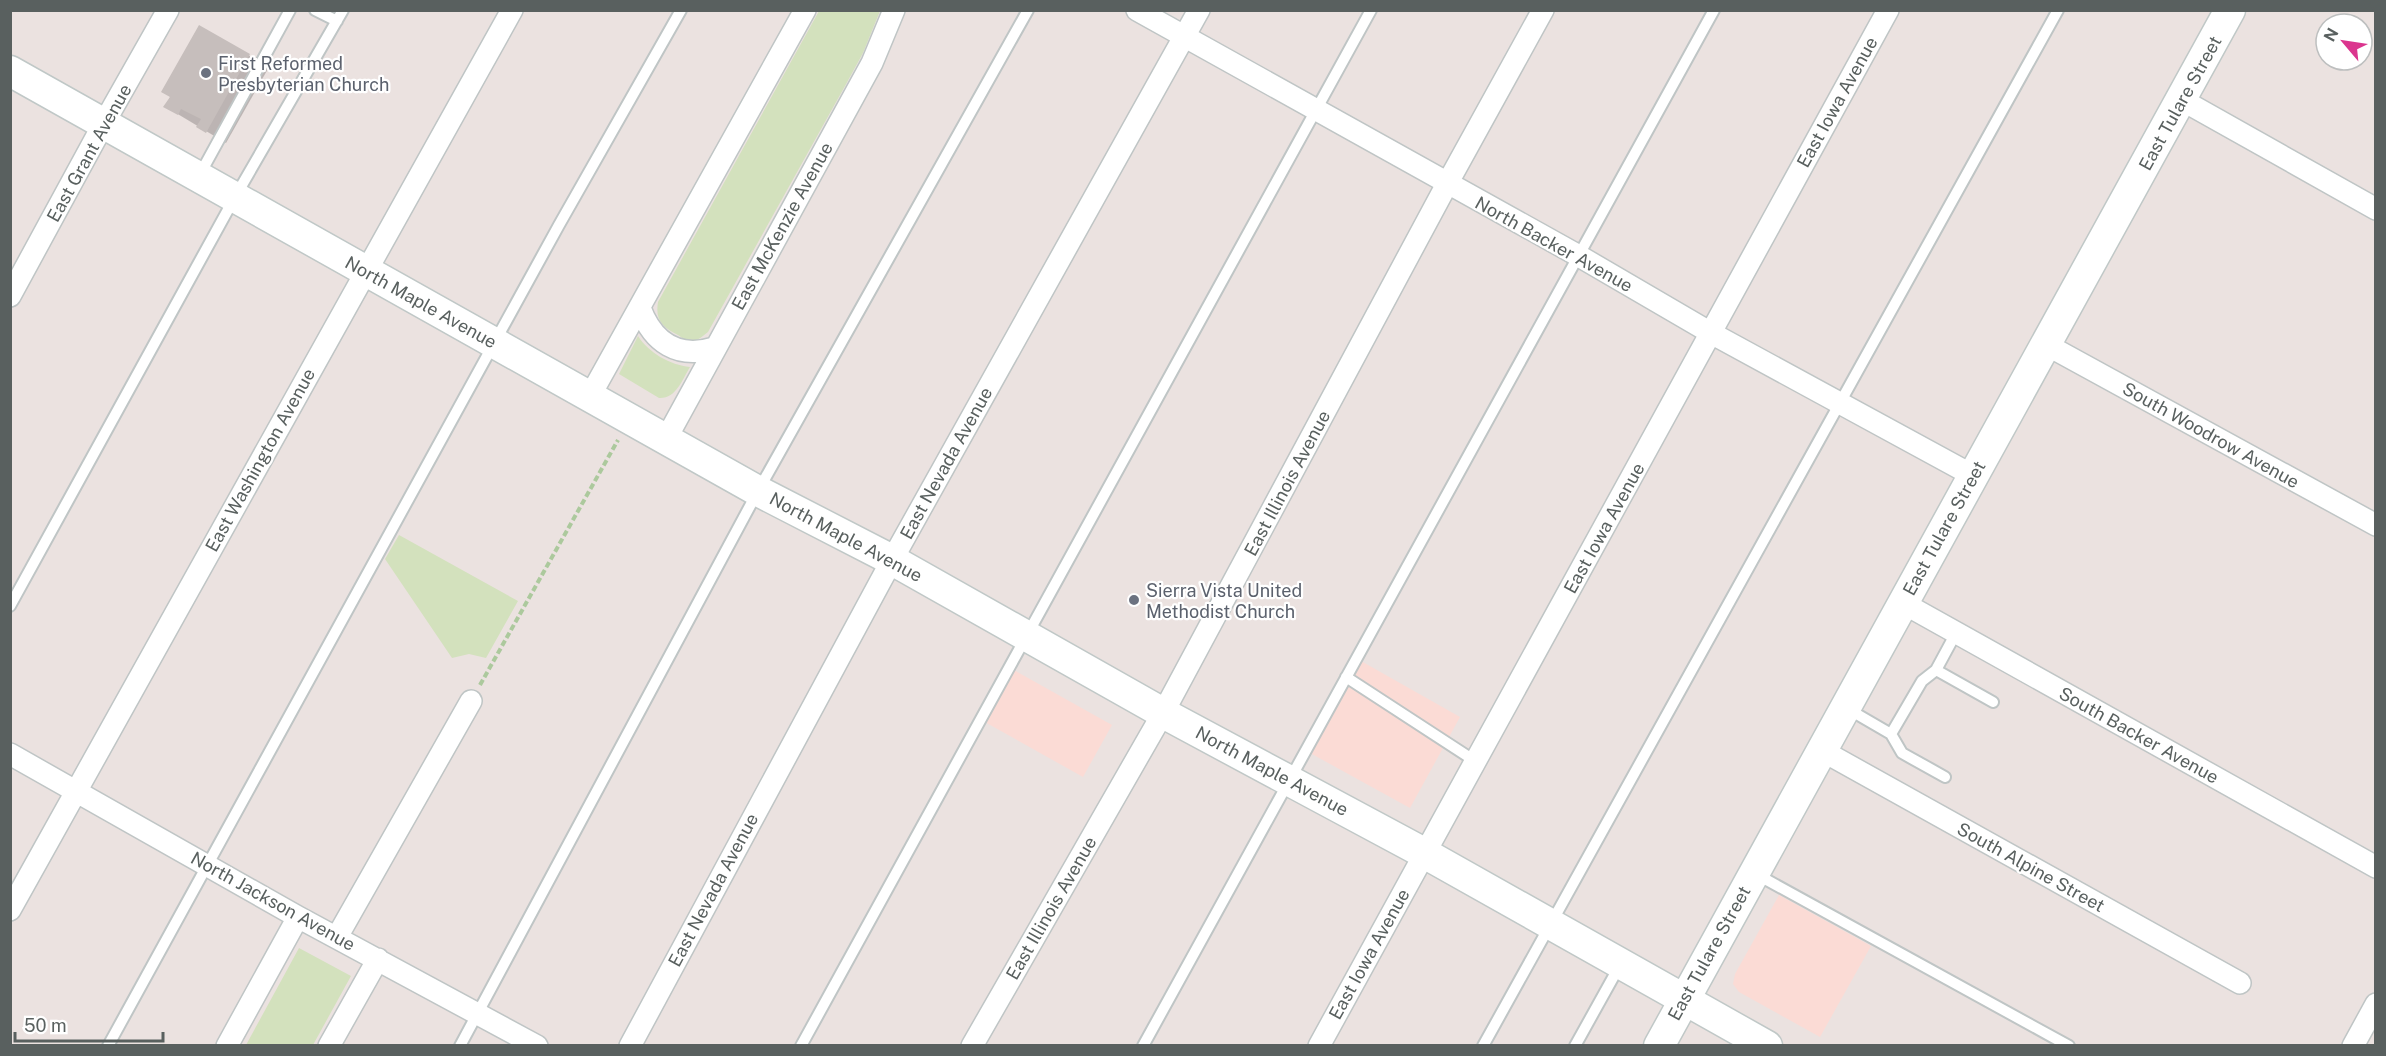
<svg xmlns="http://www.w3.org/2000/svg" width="2386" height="1056" font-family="'Public Sans',sans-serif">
<rect width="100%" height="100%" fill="#ebe2e0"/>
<!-- commercial -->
<path fill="#fbdbd5" d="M1361 661 1460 717 1410 808 1310 753Z
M1012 669 1112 725 1083 777 983 721Z
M1779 895 1871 946 1820 1037 1739 992 1733 984 1735 974Z"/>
<!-- green -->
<path fill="#d3e1bd" d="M819 11H880L863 53 845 86 708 332C703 336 698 341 691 341 687 341 682 338 678 335 662 327 655 320 658 302Z
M638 336C649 353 670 365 690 367 682 380 676 399 659 398L619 374Z
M399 535 518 601 486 658 469 654 452 658 385 559Z
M299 948 351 976 313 1045H246Z"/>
<!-- shadow -->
<path fill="#0003" d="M199 27 269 67 226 143 166 107Z"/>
<!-- building -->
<path fill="#c6bebc" d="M199 25 250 54 206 133 196 127 201 119 181 109 178 115 163 107 170 97 161 92Z"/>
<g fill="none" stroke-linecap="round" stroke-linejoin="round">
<!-- service casing -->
<g stroke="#bfc5c5" stroke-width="14">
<path id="service" d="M315 10 337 21
M199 176 290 10
M10 606 235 197 343 10
M1936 670 1993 702
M1346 677 1475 761
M1848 709 1891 734 1922 681 1936 670 1956 633
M1891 734 1902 753 1945 777
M1756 874 2069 1046
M108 1046 559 225 681 10
M460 1046 758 491 1028 10
M801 1046 1371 10
M1143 1046 1714 10
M1483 1046 2058 10
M1575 1046 1620 965"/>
</g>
<!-- minor casing -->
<g stroke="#bfc5c5" stroke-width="24">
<path id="minor" d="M1137 10 1579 256 1711 333 1972 475
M2182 100 2376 209
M10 296 104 123 168 10
M640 308C653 343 678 359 714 348
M2047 345 2376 525
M590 396 805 10
M666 439 872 63 894 10
M1903 603 2376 867
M1821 750 2240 983
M10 754 298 917 537 1046
M10 910 512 10
M337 937 471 701
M227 1046 298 917
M329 1046 378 959
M630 1046 892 560 1199 10
M972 1046 1163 713 1447 184 1543 10
M1319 1046 1888 10
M2353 1046 2376 1004"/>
</g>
<!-- secondary casing -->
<g stroke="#c0c8c7" stroke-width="33">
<path id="secondary" d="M10 71 758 491 892 560 1163 713 1424 853 1767 1046
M1659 1046 2230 10"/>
</g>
<!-- path -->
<path stroke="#acc99d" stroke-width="4" stroke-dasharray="6 3" stroke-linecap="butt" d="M480 685 618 440"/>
<!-- service -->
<use href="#service" stroke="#fff" stroke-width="10"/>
<!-- minor -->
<use href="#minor" stroke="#fff" stroke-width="21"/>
<!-- secondary -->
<use href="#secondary" stroke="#fff" stroke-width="30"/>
</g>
<!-- markers -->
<g fill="#6b7280" stroke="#fff" stroke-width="2">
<circle cx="206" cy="73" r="6"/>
<circle cx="1134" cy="600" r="6"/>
</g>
<g text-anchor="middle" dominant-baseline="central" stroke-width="4.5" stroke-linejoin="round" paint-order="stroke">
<!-- worship labels -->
<g font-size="18" fill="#5b616d" stroke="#fff" text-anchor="start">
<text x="218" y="63">First Reformed<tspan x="218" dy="21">Presbyterian Church</tspan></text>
<text x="1146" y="590">Sierra Vista United<tspan x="1146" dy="21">Methodist Church</tspan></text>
</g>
<!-- street labels -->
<g font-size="18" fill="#59605f" stroke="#fff">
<text transform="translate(1837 102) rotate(-61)">East Iowa Avenue</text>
<text transform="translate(2180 103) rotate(-61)">East Tulare Street</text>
<text transform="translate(89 153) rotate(-61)">East Grant Avenue</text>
<text transform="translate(782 226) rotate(-61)">East McKenzie Avenue</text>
<text transform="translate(1554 244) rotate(29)">North Backer Avenue</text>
<text transform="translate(421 302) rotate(29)">North Maple Avenue</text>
<text transform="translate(2211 435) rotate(29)">South Woodrow Avenue</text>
<text transform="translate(260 460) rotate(-61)">East Washington Avenue</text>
<text transform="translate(946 463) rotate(-61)">East Nevada Avenue</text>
<text transform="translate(1287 483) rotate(-62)">East Illinois Avenue</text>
<text transform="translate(1604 528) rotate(-61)">East Iowa Avenue</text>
<text transform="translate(1944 528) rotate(-61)">East Tulare Street</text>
<text transform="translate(846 537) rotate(28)">North Maple Avenue</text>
<text transform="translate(2139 735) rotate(29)">South Backer Avenue</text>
<text transform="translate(1272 771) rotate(28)">North Maple Avenue</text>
<text transform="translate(2031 867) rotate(29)">South Alpine Street</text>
<text transform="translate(713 890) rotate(-62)">East Nevada Avenue</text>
<text transform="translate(273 901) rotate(29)">North Jackson Avenue</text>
<text transform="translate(1051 908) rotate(-60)">East Illinois Avenue</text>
<text transform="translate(1709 953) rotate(-61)">East Tulare Street</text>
<text transform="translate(1369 954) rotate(-61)">East Iowa Avenue</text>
</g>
</g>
<!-- border -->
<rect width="2386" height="1056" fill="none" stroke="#59605f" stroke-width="24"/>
<!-- north arrow -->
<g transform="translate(2344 42) rotate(299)"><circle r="28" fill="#ffffff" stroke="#bdbfbf" stroke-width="1.5"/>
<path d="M0-4.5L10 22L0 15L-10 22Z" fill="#db358e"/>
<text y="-9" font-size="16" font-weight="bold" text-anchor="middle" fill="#59605f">N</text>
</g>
<!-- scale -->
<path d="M15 1032v9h148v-9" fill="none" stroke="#59605f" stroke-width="3"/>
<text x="24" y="1032" font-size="18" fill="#59605f" stroke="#ffffff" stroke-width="4.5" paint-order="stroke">50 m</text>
</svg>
